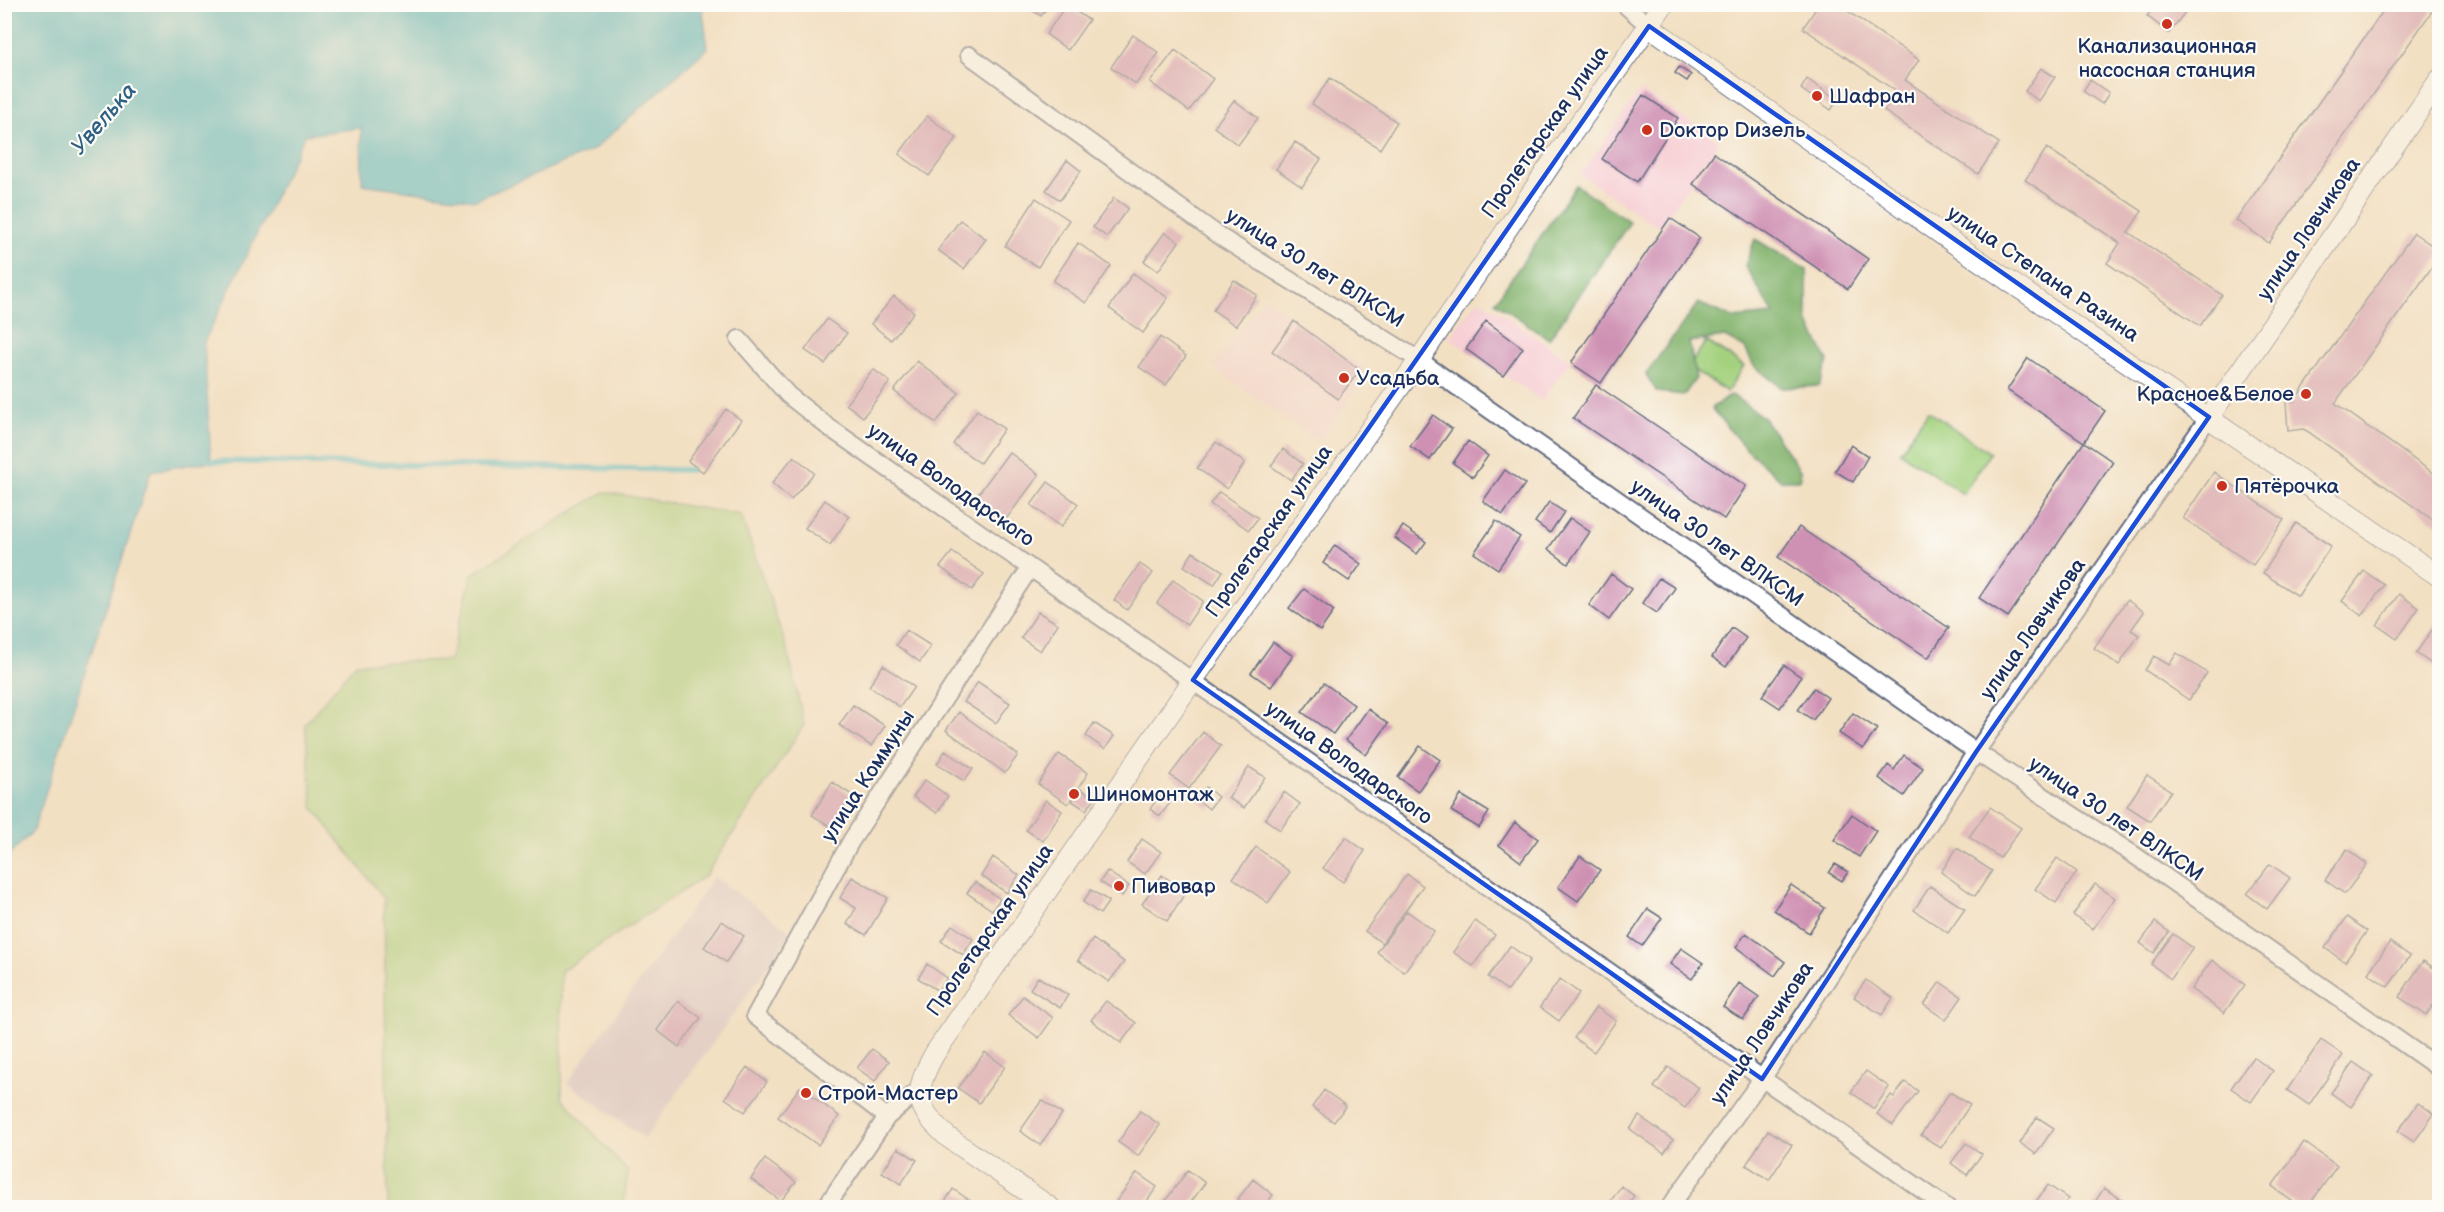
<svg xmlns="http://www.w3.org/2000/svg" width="2444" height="1212" font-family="'Balsamiq Sans',sans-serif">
<rect width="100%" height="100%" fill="#fdfcf7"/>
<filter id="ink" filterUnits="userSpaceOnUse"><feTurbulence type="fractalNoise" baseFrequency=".0167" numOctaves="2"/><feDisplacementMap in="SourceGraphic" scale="12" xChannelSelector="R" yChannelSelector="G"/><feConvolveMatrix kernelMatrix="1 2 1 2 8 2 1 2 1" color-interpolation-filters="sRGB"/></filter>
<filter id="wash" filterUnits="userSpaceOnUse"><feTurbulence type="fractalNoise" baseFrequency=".008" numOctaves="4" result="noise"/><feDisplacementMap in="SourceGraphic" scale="24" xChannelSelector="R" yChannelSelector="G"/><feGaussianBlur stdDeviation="1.35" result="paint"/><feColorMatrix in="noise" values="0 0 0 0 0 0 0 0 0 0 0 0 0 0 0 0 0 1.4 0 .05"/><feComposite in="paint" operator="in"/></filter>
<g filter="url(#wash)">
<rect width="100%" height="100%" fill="#f2e0c3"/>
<!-- built -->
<path fill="#f7cfd4" d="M1640 90 1719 141 1659 228 1581 175Z
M1265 298 1369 371 1319 443 1212 366Z
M1479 299 1570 360 1542 401 1449 338Z"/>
<!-- industrial -->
<path fill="#d2bdc8" d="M714 877 792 932 645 1138 567 1083Z"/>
<!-- green -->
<path fill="#a4d17e" stroke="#60806e" stroke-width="1.5" d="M1706 341 1744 366 1727 392 1689 367Z
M1928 411 1990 453 1963 494 1900 452Z
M604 492 741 515 788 652 804 725 705 876 561 971 562 1098 628 1172 623 1207H388L384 898 313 808 305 724 356 663 450 660 472 574Z"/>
<!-- forest -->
<path fill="#83b36d" stroke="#4f7166" stroke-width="1.5" d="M1576 185 1630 222 1549 339 1495 302Z
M1755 239 1807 270V320L1828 361 1819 386 1782 388 1754 366 1745 348 1725 337 1689 342 1696 378 1684 395 1657 392 1646 374 1698 303 1733 318 1774 314 1745 266Z
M1732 395 1763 417 1801 472 1799 480H1781L1745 448 1711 408Z"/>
<!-- water -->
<path fill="#51bccc" stroke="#367695" stroke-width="1.5" d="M5 4 702 5 708 48 593 150 475 200 362 184 361 128 305 135 204 342 211 461 151 471 33 831 5 859Z"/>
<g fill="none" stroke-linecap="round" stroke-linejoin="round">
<!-- stream -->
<path stroke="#51bccc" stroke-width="6" d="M211 461 691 470"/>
</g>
<g id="blocks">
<!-- building -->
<path fill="#cf91b3" d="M1819 4H1837L1919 60 1905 80 1999 143 1978 174 1884 111 1897 92 1803 28Z
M2156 4H2177L2186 11 2169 33 2147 16Z
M2388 4H2437L2269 243 2236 220Z
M1024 5H1049L1041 16Z
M1066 5 1089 20 1068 50 1046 34Z
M1133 35 1159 53 1136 84 1111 67Z
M1175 50 1213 79 1189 111 1150 82Z
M1679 67 1691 75 1687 81 1675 73Z
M2041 68 2055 77 2039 101 2025 91Z
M1330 78 1397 122 1380 149 1312 104Z
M1807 79 1838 100 1831 110 1801 89Z
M2090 80 2109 93 2102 104 2083 91Z
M1643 95 1678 118 1637 182 1602 159Z
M1234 100 1258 118 1238 145 1214 127Z
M927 116 957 138 929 176 899 154Z
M1295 142 1321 159 1302 187 1276 169Z
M2047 148 2142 211 2128 232 2222 295 2200 326 2107 263 2120 243 2025 180Z
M1714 153 1868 259 1848 289 1693 184Z
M1067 160 1081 171 1060 200 1046 190Z
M1036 198 1069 220 1038 267 1005 246Z
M1114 198 1128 208 1107 237 1093 227Z
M1670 218 1700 238 1601 383 1571 363Z
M960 220 986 239 964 269 938 250Z
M1165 232 1179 242 1158 271 1144 261Z
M2414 233 2440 251V256L2335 403 2440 478V525L2307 431 2303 429 2288 431 2286 402 2294 401Z
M1078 243 1111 266 1086 303 1053 281Z
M1133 273 1168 298 1143 333 1109 308Z
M1234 280 1257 295 1236 326 1213 310Z
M894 296 914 312 891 340 871 324Z
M827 319 847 333 825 364 805 350Z
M1294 321 1360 370 1338 399 1272 351Z
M1486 321 1523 348 1503 376 1466 349Z
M1160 337 1186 356 1166 385 1139 367Z
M2028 358 2105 411 2084 442 2007 390Z
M917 361 959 393 936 423 894 391Z
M873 369 890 382 863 417 846 404Z
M1596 385 1746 486 1724 519 1573 418Z
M726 409 741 420 703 472 688 461Z
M977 410 1004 429 980 463 953 444Z
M1433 415 1452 429 1430 460 1410 446Z
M1468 441 1488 456 1473 477 1453 463Z
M1216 442 1245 463 1227 489 1197 468Z
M2084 442 2113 462 2008 617 1979 598Z
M1851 445 1868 456 1853 482 1835 471Z
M1283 449 1303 464 1291 480 1271 466Z
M1009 452 1039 475 1006 519 976 497Z
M794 456 814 473 791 500 772 483Z
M1505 470 1525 484 1503 515 1483 501Z
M2214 472 2284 520 2253 565 2183 518Z
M1048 482 1078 504 1061 527 1031 505Z
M1219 492 1258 518 1249 530 1210 504Z
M825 500 849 517 830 545 805 528Z
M1549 502 1564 512 1550 533 1535 522Z
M1570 518 1590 532 1568 564 1548 549Z
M1496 521 1520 537 1498 569 1474 553Z
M2296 523 2331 546 2298 596 2263 573Z
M1403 526 1426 542 1417 554 1395 538Z
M1799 527 1949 628 1928 658 1778 557Z
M1335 545 1361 564 1349 581 1323 563Z
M952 552 984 574 972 590 940 567Z
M1193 552 1223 571 1214 585 1184 566Z
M1140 564 1153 573 1127 610 1114 600Z
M2364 571 2384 585 2362 616 2342 601Z
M1611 574 1631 589 1609 620 1589 605Z
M1659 578 1675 588 1657 613 1642 603Z
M1173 580 1203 601 1187 625 1157 603Z
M1304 589 1334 611 1320 631 1289 608Z
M2399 594 2419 608 2397 639 2377 625Z
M2127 600 2144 612 2131 630 2139 635 2119 665 2094 648Z
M1038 612 1058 624 1040 651 1021 638Z
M2438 621 2440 662 2436 667 2416 653Z
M1732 628 1746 638 1726 667 1712 657Z
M906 630 931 646 920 662 896 645Z
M1273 642 1293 656 1271 687 1251 673Z
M2177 653 2207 673 2189 700 2145 670 2154 656 2169 665Z
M883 665 914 687 900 707 869 686Z
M1784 665 1801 677 1780 708 1762 696Z
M978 682 1010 703 996 723 964 702Z
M1324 683 1354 705 1333 734 1302 712Z
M1814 688 1828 698 1813 720 1798 710Z
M853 705 885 726 871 746 839 725Z
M1368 709 1388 724 1366 755 1346 740Z
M959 712 1018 755 1005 773 946 730Z
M1853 713 1877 729 1863 749 1839 733Z
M1094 723 1114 736 1105 749 1086 736Z
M1203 732 1221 746 1189 789 1170 775Z
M1420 746 1440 760 1418 791 1398 777Z
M945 751 973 769 964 781 937 764Z
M1059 754 1088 773 1068 804 1038 784Z
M1904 755 1923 768 1904 796 1879 778 1888 765 1894 770Z
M1249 767 1265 777 1244 808 1228 798Z
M2147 775 2171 791 2150 821 2127 806Z
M925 780 948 796 937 813 913 797Z
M832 782 852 795 833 828 812 815Z
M1206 787 1218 797 1209 809 1197 799Z
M1080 789 1095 798 1086 810 1072 801Z
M1284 792 1300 804 1280 830 1265 819Z
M1461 795 1489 812 1479 828 1451 811Z
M1159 796 1170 803 1160 816 1150 809Z
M1046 800 1062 811 1043 841 1026 830Z
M1990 807 2021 828 2000 858 1969 837Z
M1852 814 1876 831 1859 857 1834 840Z
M1515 822 1538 839 1521 862 1499 845Z
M1346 837 1365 851 1343 882 1323 868Z
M1142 839 1161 852 1145 874 1127 862Z
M1256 847 1290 872 1268 903 1233 878Z
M1957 848 1992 871 1975 896 1941 872Z
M2347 849 2367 864 2345 894 2325 880Z
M1580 856 1600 870 1578 901 1558 887Z
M993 857 1019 875 1007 893 981 876Z
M2057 858 2077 872 2056 903 2035 889Z
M1835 864 1848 872 1842 881 1829 873Z
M2270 864 2290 878 2267 909 2247 894Z
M1107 871 1129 886 1122 896 1100 882Z
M1407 874 1423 886 1382 943 1365 931Z
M1162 875 1186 892 1167 921 1142 904Z
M852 877 888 898 866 935 847 924 856 908 840 898Z
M975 882 1000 899 992 910 967 893Z
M2095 884 2115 898 2093 929 2073 915Z
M1791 885 1825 908 1809 933 1774 910Z
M1930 886 1965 909 1948 933 1914 910Z
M1091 890 1109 901 1100 914 1083 902Z
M1648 909 1662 918 1642 946 1629 937Z
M1407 911 1434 931 1404 972 1377 952Z
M2347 917 2367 931 2345 962 2325 948Z
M722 921 744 936 726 962 704 947Z
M1475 921 1495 935 1473 966 1453 952Z
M2155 922 2169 932 2154 953 2140 943Z
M952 925 973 939 963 955 941 941Z
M1746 933 1785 962 1775 976 1736 947Z
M2173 934 2193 948 2171 979 2151 964Z
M1093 939 1124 962 1109 982 1078 960Z
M2390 942 2410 956 2388 987 2368 973Z
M1510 946 1530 960 1508 991 1488 977Z
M1681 948 1703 963 1692 979 1670 964Z
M2212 960 2245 985 2224 1013 2191 989Z
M2423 961 2440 972V996L2426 1015 2399 997Z
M927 964 947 978 938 991 918 978Z
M1038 977 1068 995 1060 1008 1030 989Z
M1560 979 1579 993 1559 1021 1540 1007Z
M1866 980 1893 998 1882 1015 1854 997Z
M1940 982 1962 997 1946 1020 1924 1005Z
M1739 983 1759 997 1743 1020 1723 1007Z
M1023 996 1053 1018 1039 1038 1008 1015Z
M678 1001 701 1018 679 1047 657 1030Z
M1106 1001 1136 1023 1121 1043 1091 1020Z
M1596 1007 1616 1021 1594 1052 1574 1038Z
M2321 1040 2343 1055 2309 1105 2287 1090Z
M872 1049 889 1061 875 1081 857 1068Z
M985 1052 1005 1067 979 1103 958 1088Z
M2253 1057 2273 1071 2251 1102 2231 1088Z
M2353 1062 2373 1076 2351 1107 2331 1093Z
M747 1067 767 1082 745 1112 725 1098Z
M1668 1067 1699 1088 1685 1108 1654 1087Z
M1866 1071 1889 1087 1874 1109 1851 1092Z
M1905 1082 1918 1091 1893 1125 1877 1114 1891 1095 1894 1097Z
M800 1087 839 1116 818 1145 778 1117Z
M1324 1090 1346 1106 1334 1122 1312 1107Z
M1950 1092 1970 1105 1941 1148 1921 1135Z
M1042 1100 1062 1114 1040 1145 1020 1131Z
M2418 1103 2434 1114 2414 1142 2398 1131Z
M1140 1111 1160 1125 1138 1156 1118 1142Z
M1639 1116 1673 1140 1664 1153 1630 1129Z
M2037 1117 2054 1128 2036 1154 2020 1143Z
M1768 1130 1792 1145 1769 1180 1746 1165Z
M2304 1142 2337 1166 2307 1208H2301L2272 1186Z
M1966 1143 1982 1154 1967 1175 1951 1163Z
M898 1148 917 1160 901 1184 882 1172Z
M765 1159 796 1182 781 1201 751 1179Z
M1188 1170 1205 1183 1189 1205 1192 1208H1160Z
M1137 1173 1157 1187 1142 1208H1120L1114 1204Z
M1253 1179 1273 1195 1263 1208H1250L1238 1199Z
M2048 1185 2068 1199 2062 1208H2031Z
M1621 1186 1634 1196 1625 1208H1606Z
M2104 1188 2124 1201 2119 1208H2091Z
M953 1189 981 1208H950L944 1203Z"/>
</g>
</g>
<g filter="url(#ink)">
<use href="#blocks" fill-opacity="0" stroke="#666d81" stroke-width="1.5"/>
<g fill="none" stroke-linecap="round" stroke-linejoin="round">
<!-- minor casing -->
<g stroke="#666d81" stroke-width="20">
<path id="minor" d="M1624 4 1649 26
M969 55 1222 238 1419 360 1976 752 2137 857 2440 1069
M739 339 788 395 827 426 1948 1208
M887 1117 755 1016 851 841 1030 568
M825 1208 887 1117 920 1089
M1669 1208 1762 1079 1976 752 2209 417"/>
</g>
<!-- tertiary casing -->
<g stroke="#666d81" stroke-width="22">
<path id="tertiary" d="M1649 26 1958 246 2440 577
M2209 417 2440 79
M1051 1208 949 1138C915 1108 912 1093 935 1053L1193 680 1419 360 1559 152 1664 4"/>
</g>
<!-- minor -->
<use href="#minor" stroke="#fff" stroke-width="16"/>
<!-- tertiary -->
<use href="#tertiary" stroke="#fff" stroke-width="20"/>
</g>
</g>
<!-- marked area -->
<path d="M0 0H2444V1212H0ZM1649 26 2209 417 1976 752 1762 1079 1193 680Z" fill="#f2e0c3" fill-opacity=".55" fill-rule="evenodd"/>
<path fill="none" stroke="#1d4ed8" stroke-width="4.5" stroke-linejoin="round" d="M1649 26 2209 417 1976 752 1762 1079 1193 680Z"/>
<!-- markers -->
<g fill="#c8321e" stroke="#fdfcf7" stroke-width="2">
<circle cx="2167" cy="24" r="6"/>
<circle cx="1817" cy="96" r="6"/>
<circle cx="1647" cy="130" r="6"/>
<circle cx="1344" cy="378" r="6"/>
<circle cx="2306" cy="394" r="6"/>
<circle cx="2222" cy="486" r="6"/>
<circle cx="1074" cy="794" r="6"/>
<circle cx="1119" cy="886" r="6"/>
<circle cx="806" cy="1093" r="6"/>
</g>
<g text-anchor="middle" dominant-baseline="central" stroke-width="4.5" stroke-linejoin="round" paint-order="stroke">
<!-- poi labels -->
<g font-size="21" fill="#1b2f5e" stroke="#fdfcf7" text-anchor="start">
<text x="2167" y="46" text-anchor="middle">Канализационная<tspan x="2167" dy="24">насосная станция</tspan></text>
<text x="1829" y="96">Шафран</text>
<text x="1659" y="130">Dоктор Dизель</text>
<text x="1356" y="378">Усадьба</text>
<text x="2294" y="394" text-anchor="end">Красное&amp;Белое</text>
<text x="2234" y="486">Пятёрочка</text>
<text x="1086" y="794">Шиномонтаж</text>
<text x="1131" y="886">Пивовар</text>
<text x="818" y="1093">Строй-Мастер</text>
</g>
<!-- street labels -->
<g font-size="21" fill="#1b2f5e" stroke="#fdfcf7">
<text transform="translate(1545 132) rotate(-55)">Пролетарская улица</text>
<text transform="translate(2309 229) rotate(-56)">улица Ловчикова</text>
<text transform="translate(1315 268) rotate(32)">улица 30 лет ВЛКСМ</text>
<text transform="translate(2043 274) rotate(34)">улица Степана Разина</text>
<text transform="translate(951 485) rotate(35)">улица Володарского</text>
<text transform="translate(1269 531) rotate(-55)">Пролетарская улица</text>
<text transform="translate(1717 543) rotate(35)">улица 30 лет ВЛКСМ</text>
<text transform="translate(2033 629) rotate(-55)">улица Ловчикова</text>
<text transform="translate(1349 763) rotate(35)">улица Володарского</text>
<text transform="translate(868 776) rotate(-57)">улица Коммуны</text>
<text transform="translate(2116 819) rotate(34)">улица 30 лет ВЛКСМ</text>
<text transform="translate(990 930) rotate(-55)">Пролетарская улица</text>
<text transform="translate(1762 1033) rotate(-56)">улица Ловчикова</text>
</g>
<!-- water labels -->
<g font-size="22" font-style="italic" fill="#2e6084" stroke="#fdfcf7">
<text transform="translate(104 119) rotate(-49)">Увелька</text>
</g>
</g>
<!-- margin -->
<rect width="2444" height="1212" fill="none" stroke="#fdfcf7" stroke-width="24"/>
</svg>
